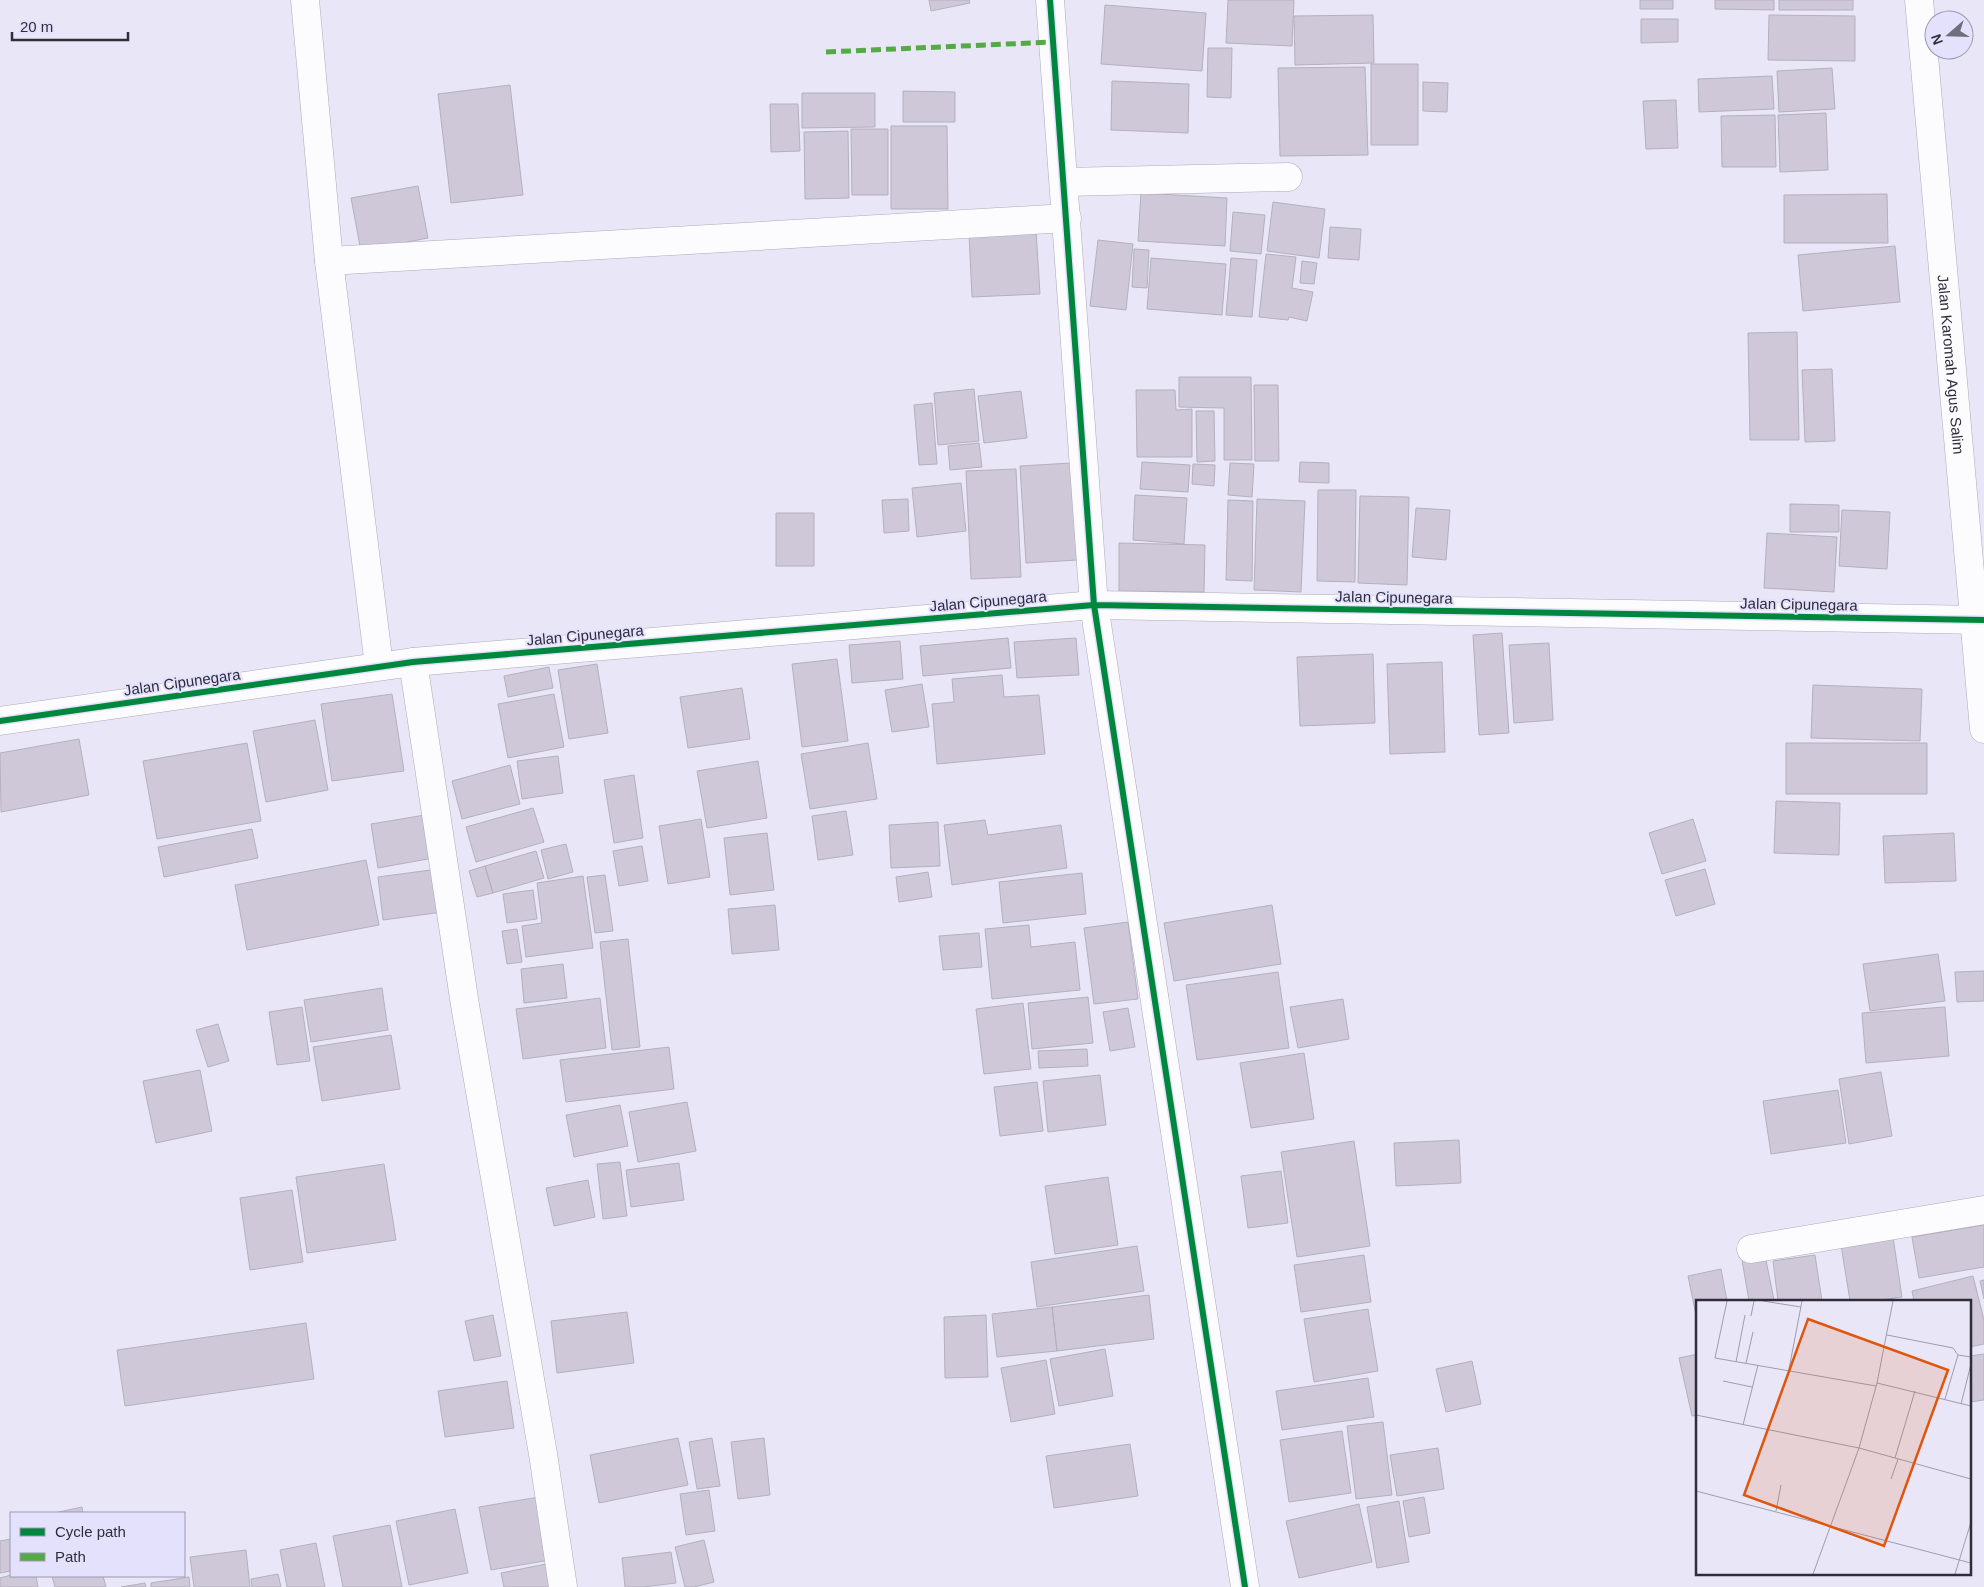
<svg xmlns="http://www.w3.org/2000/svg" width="1984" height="1587" font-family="Helvetica,sans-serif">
<rect width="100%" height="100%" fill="#e9e7f7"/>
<!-- building -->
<path fill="#cec8d9" stroke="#b4b0bd" d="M929 0H969L970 3 931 11Z
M1228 0H1294L1292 46 1226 43Z
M1640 0H1673V9H1640Z
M1715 0H1774V10L1715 9Z
M1779 0H1853V10H1779Z
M1105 5 1206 13 1202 71 1101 64Z
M1373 15 1374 63 1295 65 1294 16Z
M1769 15 1855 16V61L1768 60Z
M1641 19H1678V42L1641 43Z
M1208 48H1232L1231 98 1207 97Z
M1371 64H1418V145H1371Z
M1365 67 1368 155 1280 156 1278 68Z
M1832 68 1835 109 1779 112 1777 71Z
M1772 76 1774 109 1699 112 1698 79Z
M1112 81 1189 84 1188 133 1111 130Z
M1423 82 1448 83 1447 112 1423 111Z
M510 85 523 195 451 203 438 94Z
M903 91 955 92V122H903Z
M802 93H875V127L802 128Z
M1676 100 1678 148 1646 149 1643 101Z
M770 104H798L800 151 771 152Z
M1826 113 1828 170 1780 172 1778 115Z
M1775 115 1776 167H1722L1721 116Z
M891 126H947L948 209H891Z
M851 129H888V195H852Z
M848 131 849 198 805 199 804 132Z
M418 186 428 238 361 251 351 198Z
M1141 193 1227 198 1225 246 1138 241Z
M1887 194 1888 243H1784V195Z
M1273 202 1325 209 1319 258 1267 251Z
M1233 212 1265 215 1261 254 1230 251Z
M1330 227 1361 229 1359 260 1328 258Z
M1036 230 1040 294 972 297 969 234Z
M1098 240 1133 244 1126 310 1090 306Z
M1895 246 1900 302 1803 311 1798 255Z
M1134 249 1149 250 1147 288 1132 287Z
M1266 254 1296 257 1292 288 1313 292 1307 321 1289 317 1288 320 1259 317Z
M1151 258 1226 264 1222 315 1147 309Z
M1231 258 1257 260 1252 317 1226 315Z
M1302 261 1317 263 1314 284 1300 283Z
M1797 332 1799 440H1750L1748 333Z
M1832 369 1835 441 1805 442 1802 370Z
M1179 377H1251L1252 460H1224V408L1179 407Z
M1254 385H1278L1279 461H1255Z
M974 389 979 441 938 445 934 393Z
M1136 390H1175L1176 410 1192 409V457H1137Z
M1021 391 1027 438 984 443 978 396Z
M932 403 937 464 919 465 914 405Z
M1196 411H1214L1215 461 1197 462Z
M979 443 982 467 950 470 948 446Z
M1142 462 1190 465 1188 492 1140 489Z
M1300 462 1329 463V483L1299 482Z
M1071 463 1077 560 1026 563 1020 466Z
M1230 463 1254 464 1252 497 1228 495Z
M1193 464 1215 465 1214 486 1192 484Z
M1016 469 1021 577 971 579 966 471Z
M961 483 966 531 917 537 912 488Z
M1318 490H1356L1355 582 1317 581Z
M1135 495 1187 498 1184 544 1133 540Z
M1360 496 1409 497 1407 585 1358 583Z
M908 499 909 531 884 533 882 500Z
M1257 499 1305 501 1301 592 1254 590Z
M1228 500 1253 501 1252 581 1226 580Z
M1790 504 1839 505V532H1790Z
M1416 508 1450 510 1446 560 1412 557Z
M1842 510 1890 512 1887 569 1839 566Z
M776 513H814V566H776Z
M1767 533 1837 537 1834 592 1764 588Z
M1119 543 1205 545 1204 592 1119 591Z
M1502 633 1509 733 1479 735 1473 635Z
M1008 638 1011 668 923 676 920 646Z
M1076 638 1079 675 1017 678 1014 642Z
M900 641 903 679 852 683 849 645Z
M1549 643 1553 720 1514 723 1509 645Z
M1373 654 1375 723 1300 726 1297 657Z
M837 659 848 741 802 747 792 664Z
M1442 662 1445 752 1390 754 1387 664Z
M597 664 608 733 569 739 558 670Z
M549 667 553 688 508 697 504 676Z
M1002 675 1004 697 1039 695 1045 754 937 764 932 704 954 702 952 679Z
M922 684 929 727 892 732 885 690Z
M1813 685 1922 689 1920 741 1811 738Z
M742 688 750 739 688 748 680 697Z
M392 694 404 771 332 781 321 704Z
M554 694 564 747 508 758 498 704Z
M315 720 328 790 266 802 253 731Z
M79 739 89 795 1 812 0 753Z
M247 743 261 821 157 839 143 761Z
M868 743 877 799 810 809 801 754Z
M1786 743H1927V794H1786Z
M558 756 563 793 522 799 517 761Z
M758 761 767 818 707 828 697 771Z
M510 765 520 804 462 819 452 781Z
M634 775 643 838 614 843 604 780Z
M1776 801 1840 803 1839 855 1774 853Z
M533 808 544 842 476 862 466 827Z
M846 811 853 855 818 860 812 816Z
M425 815 433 858 378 868 371 824Z
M701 819 710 877 668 884 659 826Z
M1693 819 1706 861 1662 874 1649 833Z
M985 820 988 835 1061 825 1067 868 952 885 944 825Z
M938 822 940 866 891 868 889 825Z
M252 829 258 858 164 877 158 847Z
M767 833 774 890 730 895 724 838Z
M1954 833 1956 881 1885 883 1883 836Z
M566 844 573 872 548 879 541 850Z
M642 846 648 881 619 886 613 851Z
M536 851 544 878 493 893 485 866Z
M366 860 379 925 247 950 235 885Z
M485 866 493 893 477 897 469 871Z
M438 869 443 912 383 920 378 877Z
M1705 869 1715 904 1676 916 1665 880Z
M928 872 932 897 899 902 896 877Z
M1082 873 1086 914 1003 923 999 882Z
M605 875 613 931 595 933 587 877Z
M583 876 593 948 526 957 522 926 542 923 537 883Z
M533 890 537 919 507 923 503 894Z
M775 905 779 950 732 954 728 909Z
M1272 905 1281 964 1174 981 1164 923Z
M1128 922 1138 999 1094 1004 1084 928Z
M1029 925 1031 947 1075 942 1080 990 992 999 985 929Z
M517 929 522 962 507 964 502 931Z
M979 933 982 967 943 970 939 936Z
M628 939 640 1047 612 1050 600 942Z
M1938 954 1945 1001 1870 1011 1863 964Z
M563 964 567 998 524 1003 521 969Z
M1984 971V1001L1957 1002 1955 972Z
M1278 972 1289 1048 1197 1060 1186 985Z
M382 988 388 1030 311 1042 304 1000Z
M1088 997 1093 1043 1032 1049 1028 1003Z
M600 998 606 1048 523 1059 516 1009Z
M1343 999 1349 1039 1298 1048 1290 1007Z
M1023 1003 1031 1069 984 1074 976 1009Z
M302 1007 310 1061 277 1065 269 1012Z
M1945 1007 1949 1056 1866 1063 1862 1013Z
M1128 1008 1135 1047 1110 1051 1103 1012Z
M218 1024 229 1061 208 1067 196 1030Z
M391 1035 400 1089 322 1101 313 1047Z
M669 1047 674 1089 566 1102 560 1060Z
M1087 1049 1088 1066 1039 1068 1038 1051Z
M1304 1053 1314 1119 1251 1128 1240 1063Z
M200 1070 212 1131 156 1143 143 1081Z
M1881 1072 1892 1136 1849 1144 1839 1079Z
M1100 1075 1106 1125 1048 1132 1043 1081Z
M1037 1082 1043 1131 1000 1136 994 1087Z
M1838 1090 1846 1143 1771 1154 1763 1101Z
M687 1102 696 1151 638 1162 629 1112Z
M620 1105 628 1146 574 1157 566 1115Z
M1459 1140 1461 1183 1396 1186 1394 1143Z
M1354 1141 1370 1246 1297 1257 1281 1152Z
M620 1162 627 1216 603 1219 597 1164Z
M679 1163 684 1200 631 1207 626 1170Z
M384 1164 396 1240 307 1253 296 1177Z
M1281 1171 1288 1223 1248 1228 1241 1176Z
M1108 1177 1118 1245 1055 1254 1045 1186Z
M588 1180 595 1217 554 1226 546 1188Z
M292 1190 303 1262 250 1270 240 1198Z
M1984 1225V1267L1919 1278 1912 1237Z
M1893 1237 1902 1297 1874 1301H1850L1841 1245Z
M1137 1246 1144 1291 1037 1307 1031 1262Z
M1364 1255 1371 1302 1301 1312 1294 1265Z
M1765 1255 1774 1300 1749 1301 1742 1260Z
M1815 1255 1822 1301H1778L1773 1261Z
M1721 1269 1727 1301H1698L1697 1320 1688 1276Z
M1973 1276 1984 1320V1344L1970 1347V1301H1914L1912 1291Z
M1984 1280V1299L1980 1281Z
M1149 1295 1154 1339 1057 1351 1052 1307Z
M1052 1307 1057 1351 997 1357 992 1314Z
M1368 1309 1378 1371 1314 1382 1304 1319Z
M627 1312 634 1363 557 1373 551 1321Z
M493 1315 501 1356 474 1361 465 1321Z
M986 1315 988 1377 945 1378 944 1317Z
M306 1323 314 1379 125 1406 117 1350Z
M1105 1349 1113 1396 1059 1406 1050 1359Z
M1698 1354V1415L1692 1416 1679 1358Z
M1984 1354V1400L1970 1402V1356Z
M1046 1360 1055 1414 1011 1422 1001 1368Z
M1472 1361 1481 1404 1446 1412 1436 1369Z
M1368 1378 1374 1417 1282 1430 1276 1391Z
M507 1381 514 1428 445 1437 438 1391Z
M1383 1422 1392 1495 1356 1499 1347 1426Z
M1342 1431 1351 1493 1289 1502 1280 1440Z
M678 1438 688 1485 599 1503 590 1455Z
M712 1438 720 1486 697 1489 689 1442Z
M764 1438 770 1495 738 1499 731 1442Z
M1130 1444 1138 1496 1054 1508 1046 1456Z
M1438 1448 1444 1489 1397 1496 1390 1455Z
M709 1490 715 1531 686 1535 680 1494Z
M545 1496 556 1559 491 1570 479 1507Z
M1424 1497 1430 1533 1409 1537 1403 1501Z
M1399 1501 1409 1562 1377 1568 1367 1507Z
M1359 1504 1372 1562 1299 1578 1286 1521Z
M82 1507 83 1513H54Z
M455 1509 468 1573 409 1585 396 1521Z
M390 1525 402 1587H343L333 1536Z
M11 1539V1571L0 1573V1541Z
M704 1540 714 1582 694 1587H685L675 1547Z
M316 1543 325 1587H287L280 1550Z
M246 1550 250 1587H194L190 1557Z
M671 1552 676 1583 643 1587H625L622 1558Z
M556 1562 560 1584 546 1587H504L501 1573Z
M278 1574 281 1587H252L251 1579Z
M11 1575 36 1576 38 1587H0V1578Z
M52 1576H103L106 1587H55Z
M189 1577 190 1587H151V1583Z
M145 1583 146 1587H121Z"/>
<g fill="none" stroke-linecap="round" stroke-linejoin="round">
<!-- minor casing -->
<g stroke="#acaab7" stroke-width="29">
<g id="minor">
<path d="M305 0 329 261 379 666"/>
<path d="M1050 0 1094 605 1245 1587"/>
<path id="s1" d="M1919 0 1984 729"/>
<path d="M1064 182 1288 177"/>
<path d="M329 261 1067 218"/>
<path d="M413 662 465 1005 543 1454 563 1587"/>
<path d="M0 721 413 662 1094 605 1984 620"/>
<path d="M1751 1249 1984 1210"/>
</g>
</g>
<!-- minor -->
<use href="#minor" stroke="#fcfbfe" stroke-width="28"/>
<!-- quiet -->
<path stroke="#54ab46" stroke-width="5" stroke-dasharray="10 5" stroke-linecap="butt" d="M826 52 1054 42"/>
<!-- cycleway casing -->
<g stroke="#e4e1fd" stroke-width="9">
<path id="cycleway" d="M1050 0 1094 605 1245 1587
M0 721 413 662 1094 605 1984 620"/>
</g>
<!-- cycleway -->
<use href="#cycleway" stroke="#00873e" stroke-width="6"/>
</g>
<g text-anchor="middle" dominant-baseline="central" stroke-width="4" stroke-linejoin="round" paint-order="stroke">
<!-- street labels -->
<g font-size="15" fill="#2f2d3a" stroke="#e4e1fd">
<text stroke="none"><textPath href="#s1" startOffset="366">Jalan Karomah Agus Salim</textPath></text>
<text transform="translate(1394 597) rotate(1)">Jalan Cipunegara</text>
<text transform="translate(988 601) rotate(-5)">Jalan Cipunegara</text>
<text transform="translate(1799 604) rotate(1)">Jalan Cipunegara</text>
<text transform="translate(585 635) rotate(-5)">Jalan Cipunegara</text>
<text transform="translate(182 682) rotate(-8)">Jalan Cipunegara</text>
</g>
</g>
<!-- overview -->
<g transform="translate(1696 1300)">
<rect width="275" height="275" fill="#e9e7f7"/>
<path fill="none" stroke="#9f9dab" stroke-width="1" d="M31 1 19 58 180 86M67 1 105 7M55 16 58 1M191 35 257 48 262 55 275 57M40 62 49 15M50 63 57 32M93 69 106 1M27 81 56 87M181 83 275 106M249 99 262 55M265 104 275 64M0 115 163 148 275 179M47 125 62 65M199 158 219 91M195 179 202 159M0 191 275 263M80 211 85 185M117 274 163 148 181 83 197 1M259 274 275 222"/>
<path fill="#df570e" fill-opacity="0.15" stroke="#df570e" stroke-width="2.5" d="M112 19 252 70 188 246 48 195Z"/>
<rect width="275" height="275" fill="none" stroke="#2f2d3a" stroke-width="2.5"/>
</g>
<!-- legend -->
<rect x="10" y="1512" width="175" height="65" fill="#e4e1fd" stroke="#9c99af"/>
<rect x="20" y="1528" width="25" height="8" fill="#00873e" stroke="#9c99af"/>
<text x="55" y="1537" font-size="15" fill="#2f2d3a">Cycle path</text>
<rect x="20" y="1553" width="25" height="8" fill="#54ab46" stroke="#9c99af"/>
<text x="55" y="1562" font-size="15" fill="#2f2d3a">Path</text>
<!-- north arrow -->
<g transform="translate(1949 35) rotate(250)"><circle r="24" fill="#e4e1fd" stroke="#9c99af"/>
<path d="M0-4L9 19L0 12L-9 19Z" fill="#706e7c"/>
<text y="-8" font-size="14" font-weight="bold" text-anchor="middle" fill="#2f2d3a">N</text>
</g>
<!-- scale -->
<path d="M12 32v8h116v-8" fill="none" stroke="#2f2d3a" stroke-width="2.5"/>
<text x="20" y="32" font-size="15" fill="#2f2d3a" stroke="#e4e1fd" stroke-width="4" paint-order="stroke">20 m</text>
</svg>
